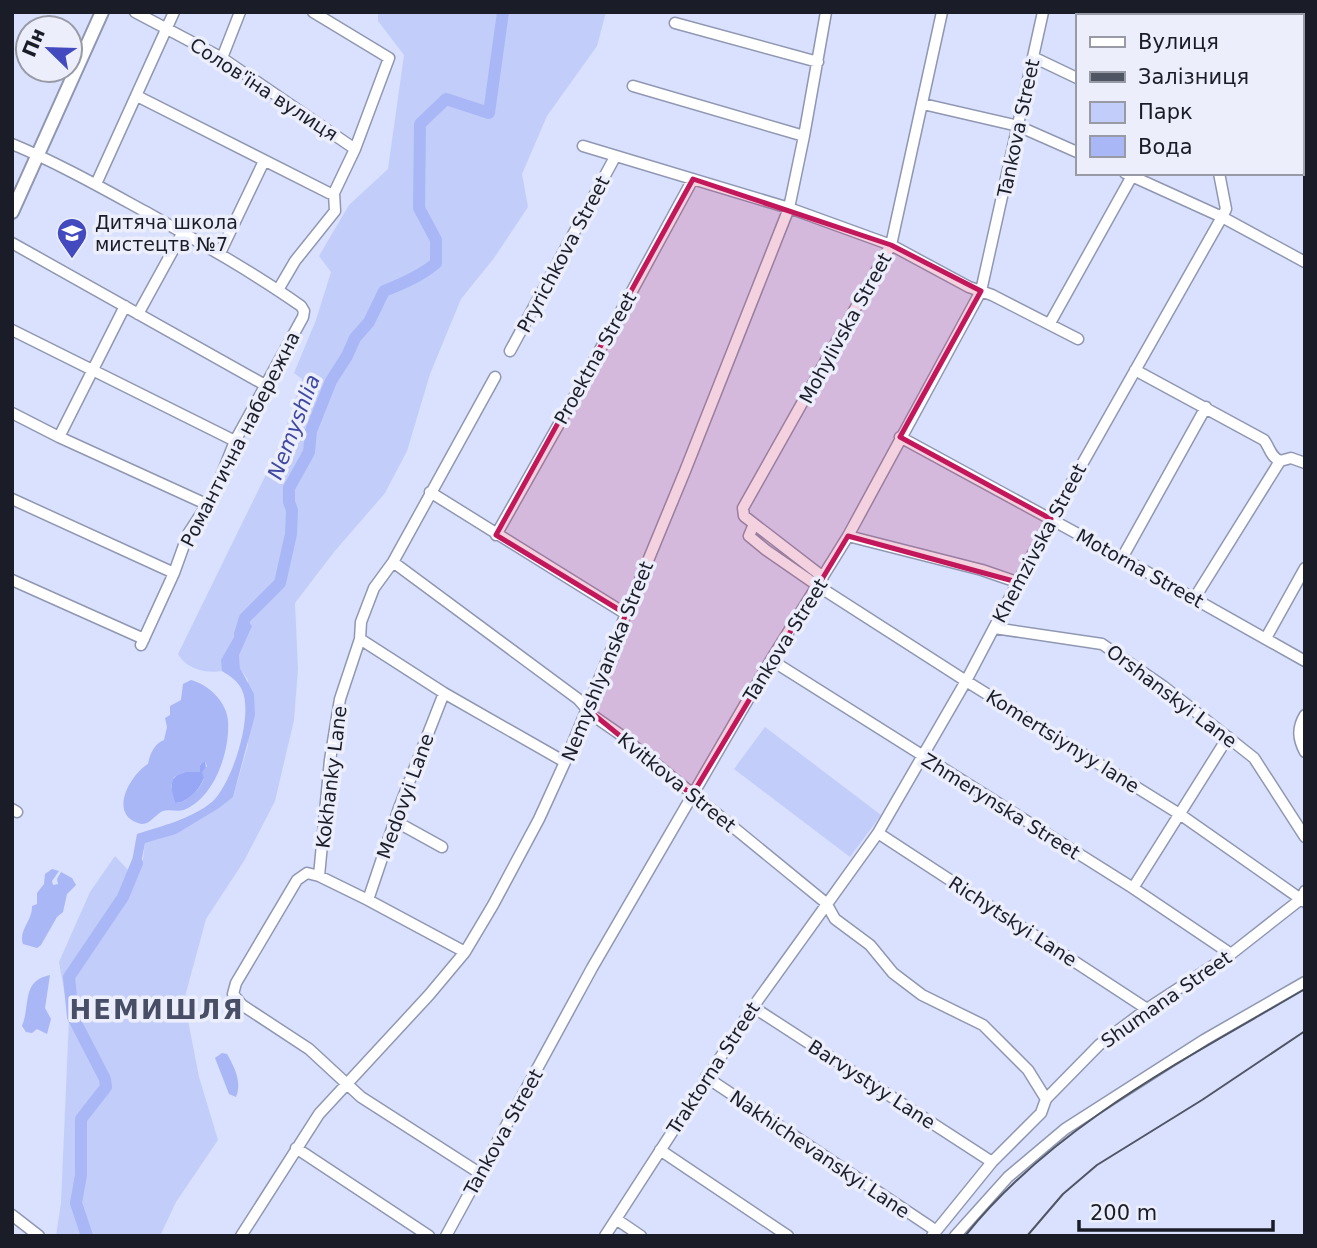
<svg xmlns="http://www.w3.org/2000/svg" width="1317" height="1248" font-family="'DejaVu Sans',sans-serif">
<rect width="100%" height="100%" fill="#d9e1fe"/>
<!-- green -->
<path fill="#c3cdf9" d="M378 12H606L597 46 547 116 522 174 528 207 494 258 461 299 430 374 407 451 385 493 334 552 295 603 298 669 294 720 275 801 244 861 206 919 184 1000 199 1077 218 1140 176 1202 160 1236H56L61 1203 69 1019 59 962 90 892 115 856 130 872 133 879 143 859 145 842 159 839 233 797 248 745V680L240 668 239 655 222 660V671C207 674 186 669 178 654L279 448 302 379 294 373 316 320 331 272 319 256 349 205 388 169 404 55 378 21Z
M765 727 881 815 850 857 734 769Z"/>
<!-- forest -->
<path fill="#97a7f5" d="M202 762H205C210 778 192 803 175 803L171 792 172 780 177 775 199 767Z"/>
<!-- water -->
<path fill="#a9b7f6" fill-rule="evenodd" d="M245 618 252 626 239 655 240 668 254 694 255 715 233 797 219 808 176 834 145 843 139 873 133 880 130 872 137 834C162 826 191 819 212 802 232 784 254 715 242 690 238 681 230 676 222 671L221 660Z
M191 680C208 684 227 702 228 721 230 751 215 796 186 809 179 813 169 808 161 812 153 817 148 827 138 823 108 813 131 774 148 764 150 754 154 744 164 740L167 727 165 718 170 715V706L181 700 183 684ZM205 762 207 766 202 772 204 778C201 789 186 803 175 803L171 787 174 777 185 772H200V764Z
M52 869 59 871 52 881 53 885 58 884 57 879 61 872 72 878 76 885 67 894 63 912 57 917 41 945 37 948 23 944C18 931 33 920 32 906L37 904V893L44 884 45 874Z
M50 975 45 1008 51 1019 47 1034 37 1029 32 1033 26 1032 22 1026C31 1004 21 981 50 975Z
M222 1053 227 1054C235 1068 242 1082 236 1097L229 1094 215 1058Z"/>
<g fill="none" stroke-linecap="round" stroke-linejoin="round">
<!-- river -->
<path stroke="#a9b7f6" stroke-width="12" d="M240 634 245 618 280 583 291 534 292 510 289 502V488L309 452 311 431 331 381 347 356 355 338 369 322 384 291C402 284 421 276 436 263V240L419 208 420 124 446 99 489 113 503 12
M87 1236 76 1203 81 1175V1119L106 1087 105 1079 73 1017 69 977 123 897 137 863"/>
<!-- minor casing -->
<g stroke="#9097b2" stroke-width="13">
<path id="minor" d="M135 12 222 58 355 149
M675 23 818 62
M1033 57 1077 78
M222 58 240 12
M1301 74H1305
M633 86 804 136
M137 96 329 193H334
M923 104 1018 126 1077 152
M1301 127 1305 126
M12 144C58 163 102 188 146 212 199 242 251 271 301 306L304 311 303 317 235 441 214 494 188 534 174 573 141 645
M583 146 789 208 891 245 969 287 992 295 1078 339
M1125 173 1222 217 1305 262
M96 184 174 12
M12 243 265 385
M220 253 264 161
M278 290 295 261 335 211 334 193 355 149 389 58 313 12
M138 314 183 232
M1050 323 1132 176
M12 330 235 441
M510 351 615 157
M1135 370 1264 440C1270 448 1270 456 1280 461L1291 458 1305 463
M12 413 59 437 206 504
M59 437 125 306
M900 437 1122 558 1305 661
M430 492 626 614
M12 499 174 573
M754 524 749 536 766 550 818 586 966 681 1181 815 1305 902
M496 535 577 392 693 179
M848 536 982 570 1017 582
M1122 558 1206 407
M393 562 578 699 592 715 618 733 826 903 835 919 870 945 893 973 922 995 983 1025 1028 1070 1046 1099
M823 577 744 516 743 508 891 245 942 12
M12 580 144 639
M1194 599 1280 461
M994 628 1102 644 1163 686 1254 758 1305 837
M1266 638 1305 568
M360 639 444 693 565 762
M771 660 1133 888 1231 954
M1305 715C1297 728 1298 739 1305 752
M12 809 17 812
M395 821 442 847
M878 833 1147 1009
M319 876 330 760 340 699 360 639 361 622 374 588 393 562 495 377
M1133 888 1228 737
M368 900 399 808 444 693
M465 952 368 900 319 876 307 873 297 880 236 983 233 994 242 1005 309 1049 361 1097 481 1174
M753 1007 992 1162
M706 1077 935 1230
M296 1148 429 1236
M660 1150 788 1236
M12 1215 39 1236
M616 1219 641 1236
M241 1236 319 1114 429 995 465 952 493 905 539 819 565 762 685 471 789 208 804 136 826 12
M446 1236 592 968 771 660 848 536 981 291 1043 12
M605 1236 753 1007 878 833 966 681 1051 519 1222 217 1226 209 1219 173
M932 1236 992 1162 1041 1113 1046 1099 1099 1045 1147 1009 1231 954 1301 899 1305 891
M955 1236 1008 1177 1065 1129 1204 1040 1305 982"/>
</g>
<!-- major casing -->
<g stroke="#9097b2" stroke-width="16">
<path id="major" d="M12 212 102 12"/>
</g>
<!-- minor -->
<use href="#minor" stroke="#fff" stroke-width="10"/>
<!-- major -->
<use href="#major" stroke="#fff" stroke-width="12"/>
<!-- rail -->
<path stroke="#505564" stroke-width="2" d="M965 1236C1054 1125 1184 1060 1305 989
M1027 1236 1063 1194 1097 1165 1202 1100 1305 1031"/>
</g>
<!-- marked area -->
<path fill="#c2185b" fill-opacity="0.2" stroke="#c2185b" stroke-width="5" stroke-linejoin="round" d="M693 179 891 245 981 291 900 437 1051 519 1017 582 848 536 692 795 586 708 626 614 496 535Z"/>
<!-- icons -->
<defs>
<g id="school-pin" transform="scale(1.575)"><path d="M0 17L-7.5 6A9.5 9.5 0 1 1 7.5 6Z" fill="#434abf" stroke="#eceffb"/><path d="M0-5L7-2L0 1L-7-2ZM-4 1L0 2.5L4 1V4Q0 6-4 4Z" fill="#fff"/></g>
</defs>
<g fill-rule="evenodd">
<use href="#school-pin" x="72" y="233"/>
</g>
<g text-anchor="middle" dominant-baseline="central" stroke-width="7" stroke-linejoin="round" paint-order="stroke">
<!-- street labels -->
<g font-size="19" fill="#1a1d27" stroke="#eceffb">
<text transform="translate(264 89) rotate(33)">Солов'їна вулиця</text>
<text transform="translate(1018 128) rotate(-78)">Tankova Street</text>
<text transform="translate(563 254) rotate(-62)">Pryrichkova Street</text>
<text transform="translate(845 328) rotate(-61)">Mohylivska Street</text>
<text transform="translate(595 358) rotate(-61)">Proektna Street</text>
<text transform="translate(240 439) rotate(-63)">Романтична набережна</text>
<text transform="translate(1039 543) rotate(-62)">Khemzivska Street</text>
<text transform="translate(1140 568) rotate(29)">Motorna Street</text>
<text transform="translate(785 640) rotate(-58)">Tankova Street</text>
<text transform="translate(607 661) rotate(-68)">Nemyshlyanska Street</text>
<text transform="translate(1172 696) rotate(37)">Orshanskyi Lane</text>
<text transform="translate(1063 741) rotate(32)">Komertsiynyy lane</text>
<text transform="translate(331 777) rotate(-83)">Kokhanky Lane</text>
<text transform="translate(677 782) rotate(39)">Kvitkova Street</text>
<text transform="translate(405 796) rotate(-70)">Medovyi Lane</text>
<text transform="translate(1001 806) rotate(32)">Zhmerynska Street</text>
<text transform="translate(1013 921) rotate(33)">Richytskyi Lane</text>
<text transform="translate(1166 999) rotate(-35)">Shumana Street</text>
<text transform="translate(713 1068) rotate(-57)">Traktorna Street</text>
<text transform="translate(872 1084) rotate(33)">Barvystyy Lane</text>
<text transform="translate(503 1132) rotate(-61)">Tankova Street</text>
<text transform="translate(820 1154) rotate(34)">Nakhichevanskyi Lane</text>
</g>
<!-- poi labels -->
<g font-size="19" fill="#1a1d27" stroke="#eceffb" text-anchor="start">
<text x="95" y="222">Дитяча школа<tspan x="95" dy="22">мистецтв №7</tspan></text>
</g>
<!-- water labels -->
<g font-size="21" font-style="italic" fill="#3f48a3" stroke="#eceffb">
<text transform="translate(294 427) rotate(-69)">Nemyshlia</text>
</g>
<!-- district labels -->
<g font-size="26" font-weight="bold" letter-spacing="2" fill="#494e67" stroke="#eceffb">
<text x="157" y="1010">НЕМИШЛЯ</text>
</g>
</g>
<!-- border -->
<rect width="1317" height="1248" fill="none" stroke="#1a1d27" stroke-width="28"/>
<!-- legend -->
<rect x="1076" y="14" width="228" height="161" fill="#eceffb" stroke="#989ba6" stroke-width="2"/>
<rect x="1090" y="37" width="35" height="10" fill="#ffffff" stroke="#989ba6" stroke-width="2"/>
<text x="1138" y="49" font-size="21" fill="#1a1d27">Вулиця</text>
<rect x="1090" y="72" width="35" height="10" fill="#505564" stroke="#989ba6" stroke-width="2"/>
<text x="1138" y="84" font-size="21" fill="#1a1d27">Залізниця</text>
<rect x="1090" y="102" width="35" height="21" fill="#c3cdf9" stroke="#989ba6" stroke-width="2"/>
<text x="1138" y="119" font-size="21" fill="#1a1d27">Парк</text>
<rect x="1090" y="136" width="35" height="21" fill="#a9b7f6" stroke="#989ba6" stroke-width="2"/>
<text x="1138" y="154" font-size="21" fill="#1a1d27">Вода</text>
<!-- north arrow -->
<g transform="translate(49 49) rotate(293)"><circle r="33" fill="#eceffb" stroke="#989ba6" stroke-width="2"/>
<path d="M0-5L12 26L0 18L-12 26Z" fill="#434abf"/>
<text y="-10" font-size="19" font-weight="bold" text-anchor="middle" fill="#1a1d27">Пн</text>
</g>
<!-- scale -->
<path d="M1079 1220v10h194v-10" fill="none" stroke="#1a1d27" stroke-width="3.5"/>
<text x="1090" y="1220" font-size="21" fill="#1a1d27" stroke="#eceffb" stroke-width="5" paint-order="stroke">200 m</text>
</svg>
